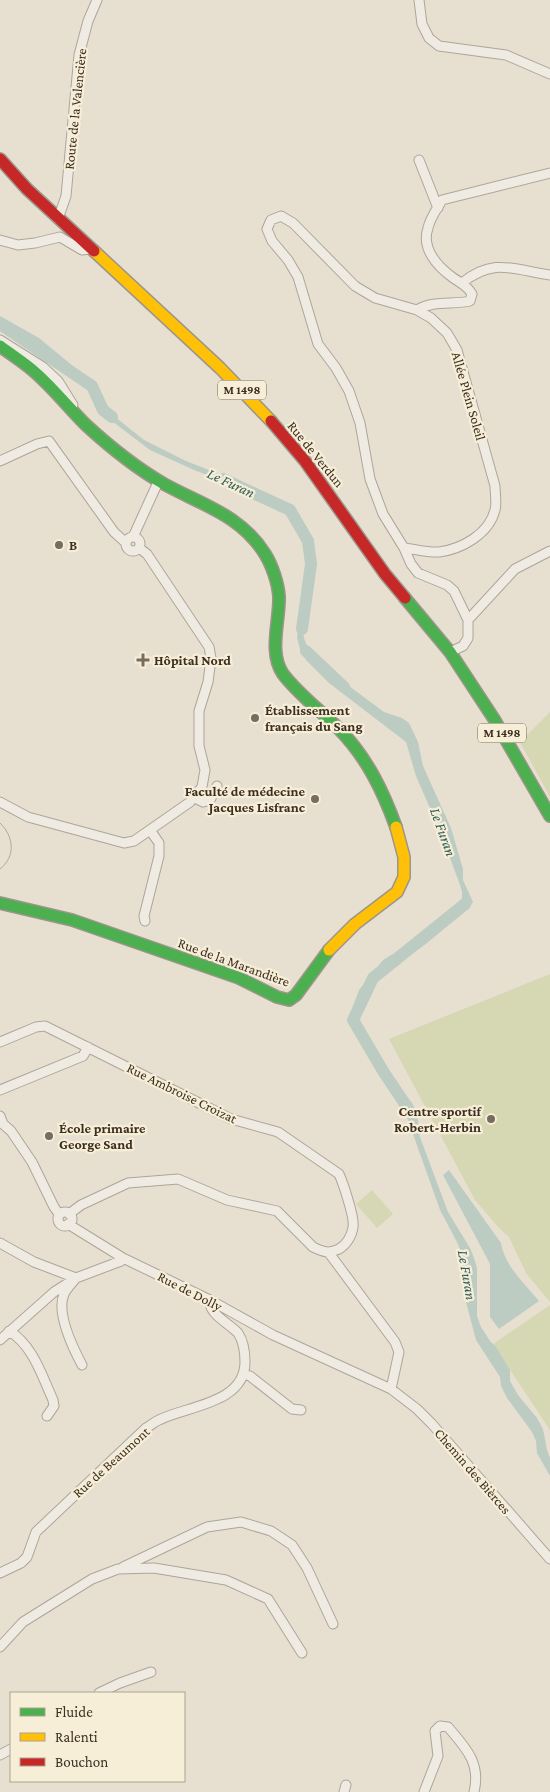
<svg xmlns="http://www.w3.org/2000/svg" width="550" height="1792" font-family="'Crimson Pro',serif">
<rect width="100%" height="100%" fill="#e7e0d1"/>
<!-- green -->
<path fill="#d6d7b3" d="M550 712V797L520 742Z
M550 974V1302L526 1273 509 1237 499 1228 475 1200 389 1039Z
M372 1190 393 1214 377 1228 356 1204Z
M550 1305V1430L493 1344Z"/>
<!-- water -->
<path fill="#bcccc2" d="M0 316 39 338 79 371 94 388 100 405 144 440 186 461 258 489 293 509 300 517 307 529 311 542V557L314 569 311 604 302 627 304 638 308 649 328 673 349 686 384 712 402 718 409 723 418 742 423 766 451 828 463 869V880L473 902 469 908 427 943 419 949 393 960 379 973 374 981 364 991 359 1007 360 1019 364 1040 369 1048 384 1064 392 1078 412 1103 417 1113 420 1137 448 1212 470 1248 474 1258 477 1268V1316L481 1327 490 1341 496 1347 510 1370V1381L518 1395 537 1418 543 1429 547 1450 550 1458V1476L537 1453 536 1441 532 1432 507 1398 501 1386 500 1377 476 1340 465 1298 462 1256 458 1244 440 1210 398 1092 383 1077 376 1062 360 1041 352 1017V1009L359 990 383 960 391 955 403 951 441 926 453 914 462 900V892L460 885 442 836 416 776 406 742 329 683 306 660 300 649 297 638 298 629 307 605 309 573 302 530 297 522 292 516 275 503 251 492 194 470 150 450 100 412 89 387 86 384 39 346 0 322Z
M449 1170 501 1243C504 1265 525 1284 539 1301L499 1329 490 1317V1264L443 1175Z"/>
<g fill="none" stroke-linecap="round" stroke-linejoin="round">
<!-- river -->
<path stroke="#bcccc2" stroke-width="12" d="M0 324 92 386 103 410 112 417
M223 479 290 510 308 541 311 564 302 629
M306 651 344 687
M407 1107 383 1071 353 1020 373 978 465 904"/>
<!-- street casing -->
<g stroke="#ada599" stroke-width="11">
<path id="street" d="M419 0 422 24 429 38 439 46 506 55 550 74
M419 160 438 208
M58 219 66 196 79 55 88 21 97 0
M0 240 18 245 35 243 60 237 82 250 90 249
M462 283C494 257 514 270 550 275
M417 310C433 300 453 305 470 301L472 294C467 285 460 283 452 277 437 266 421 248 428 228 430 218 437 209 442 200L550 173
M0 340 43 367 58 381 73 405
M0 461 37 444 49 441 114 532 126 543
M126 544a7 7 0 1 1 14 0a7 7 0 1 1-14 0Z
M133 537 159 480
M404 548C415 549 428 553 439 552 462 549 489 534 495 510 497 503 495 494 495 486L457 350 447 333 431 318 417 310 375 298 355 286 293 223 281 216 271 220 267 229 272 241 288 260 298 277 318 344 336 368 349 391 360 423 370 479 383 514 404 548 411 564 418 573 447 585 454 591 468 620V638L463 646 450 652
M468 620 515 569 550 551
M195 798 203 802 210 800 217 786
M0 802 28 817 124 843 134 841 190 802 202 787 205 770 199 746V711L208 682 211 658 209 647 147 554 139 548
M145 921 144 916 159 856V843L150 830
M0 1042 36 1027 45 1026 231 1119 278 1132 339 1174C343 1183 355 1218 353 1227 352 1236 346 1245 339 1249 329 1254 323 1252 313 1247L277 1211 227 1200 178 1179 128 1183 81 1205 69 1214
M0 1090 83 1056 88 1047
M0 1116 3 1124 11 1131 32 1162 54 1207 59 1214
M58 1219a7 7 0 1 1 14 0a7 7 0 1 1-14 0Z
M68 1224 123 1258 210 1300 273 1335 391 1389 417 1409 432 1424 550 1559
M0 1243 34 1262 76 1278C72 1283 67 1288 64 1294 56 1313 73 1348 82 1365
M329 1253 395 1342 399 1352 391 1389
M9 1331C33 1345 42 1376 53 1400L54 1406 47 1416
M0 1340 54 1292 76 1278 121 1261 123 1258
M243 1374 250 1376 292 1409 301 1410
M123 1567 207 1527 241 1522 271 1531 292 1545 307 1568 333 1624
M0 1573 21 1563 27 1557 36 1532 146 1428C150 1426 154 1422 159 1420 186 1406 245 1404 245 1362 245 1353 244 1342 238 1333 229 1323 208 1314 210 1300
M0 1647 23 1622 92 1579 118 1569 154 1568 226 1580 268 1599 302 1653
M99 1693 120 1683 151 1672
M0 1755 11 1749
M344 1792 346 1785
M424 1792 438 1756 435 1731 440 1726 448 1727C466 1748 481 1763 474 1792"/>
</g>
<!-- fast casing -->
<g stroke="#9c958a" stroke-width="14">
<path id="fast" d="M0 346C12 355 25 363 36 373 54 389 69 408 86 425 110 447 136 468 164 484 202 505 241 515 265 554 272 565 278 583 279 596 280 621 268 652 283 674 299 695 321 711 340 730 367 758 383 791 396 827
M405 598 450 652 494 719 550 816
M0 903 72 920 239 978 277 997 289 1000 296 995 329 950"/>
</g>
<!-- slow casing -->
<g stroke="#9c958a" stroke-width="14">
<path id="slow" d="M94 251 220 368 271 421
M329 950 355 924 397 892 404 877V857L396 827"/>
</g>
<!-- jam casing -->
<g stroke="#9c958a" stroke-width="14">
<path id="jam" d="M0 159 27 189 94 251
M271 421 305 461 385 574 405 598"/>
</g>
<!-- street -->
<use href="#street" stroke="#efebe3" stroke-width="9"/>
<!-- fast -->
<use href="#fast" stroke="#4caf50" stroke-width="11"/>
<!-- slow -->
<use href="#slow" stroke="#ffc107" stroke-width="11"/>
<!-- jam -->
<use href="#jam" stroke="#c62828" stroke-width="11"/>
<!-- tram -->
<path stroke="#afaaa2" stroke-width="1" d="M0 823C14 836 16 857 0 869"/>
</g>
<!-- markers -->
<g fill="#786c5e" stroke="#f7eed8" stroke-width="2">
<circle cx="59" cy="545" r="5"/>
<path d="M140.5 652.5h5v5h5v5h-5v5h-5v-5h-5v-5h5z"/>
<circle cx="255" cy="718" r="5"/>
<circle cx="315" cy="799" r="5"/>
<circle cx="491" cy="1119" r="5"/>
<circle cx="49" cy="1136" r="5"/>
</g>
<g text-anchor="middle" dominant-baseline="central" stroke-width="4.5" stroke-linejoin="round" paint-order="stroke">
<!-- shield labels -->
<g fill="#f7eed8" stroke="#756857" stroke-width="1">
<rect x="218" y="380.5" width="48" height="19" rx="4"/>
<rect x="478" y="723.5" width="48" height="19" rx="4"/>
</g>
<g font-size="12" font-weight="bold" fill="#3d2e20">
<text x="242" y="390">M 1498</text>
<text x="502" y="733">M 1498</text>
</g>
<!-- street labels -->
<g font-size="14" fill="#3d2e20" stroke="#f7eed8">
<text transform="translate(75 109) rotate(-84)">Route de la Valencière</text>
<text transform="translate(469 396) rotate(74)">Allée Plein Soleil</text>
<text transform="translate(316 454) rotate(51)">Rue de Verdun</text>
<text transform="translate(234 962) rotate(20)">Rue de la Marandière</text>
<text transform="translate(182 1093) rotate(26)">Rue Ambroise Croizat</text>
<text transform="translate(190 1291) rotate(27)">Rue de Dolly</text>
<text transform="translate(111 1462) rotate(-42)">Rue de Beaumont</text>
<text transform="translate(473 1471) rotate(49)">Chemin des Bièrces</text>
</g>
<!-- poi labels -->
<g font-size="14" font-weight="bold" fill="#3d2e20" stroke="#f7eed8" text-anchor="start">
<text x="69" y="545">B</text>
<text x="154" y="660">Hôpital Nord</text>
<text x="265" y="710">Établissement<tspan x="265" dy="16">français du Sang</tspan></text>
<text x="305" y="791" text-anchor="end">Faculté de médecine<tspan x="305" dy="16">Jacques Lisfranc</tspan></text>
<text x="481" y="1111" text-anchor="end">Centre sportif<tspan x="481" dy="16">Robert-Herbin</tspan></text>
<text x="59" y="1128">École primaire<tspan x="59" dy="16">George Sand</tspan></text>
</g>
<!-- water labels -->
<g font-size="15" font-style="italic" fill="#2f5d5a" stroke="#f7eed8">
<text transform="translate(231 483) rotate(25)">Le Furan</text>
<text transform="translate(443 832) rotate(70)">Le Furan</text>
<text transform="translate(467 1275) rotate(80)">Le Furan</text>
</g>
</g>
<!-- legend -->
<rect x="10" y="1692" width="175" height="90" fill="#f7eed8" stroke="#ada18e"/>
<rect x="20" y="1708" width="25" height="8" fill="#4caf50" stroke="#ada18e"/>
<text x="55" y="1717" font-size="15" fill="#3d2e20">Fluide</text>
<rect x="20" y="1733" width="25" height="8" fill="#ffc107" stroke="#ada18e"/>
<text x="55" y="1742" font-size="15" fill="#3d2e20">Ralenti</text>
<rect x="20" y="1758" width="25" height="8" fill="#c62828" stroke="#ada18e"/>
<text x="55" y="1767" font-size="15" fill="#3d2e20">Bouchon</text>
</svg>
